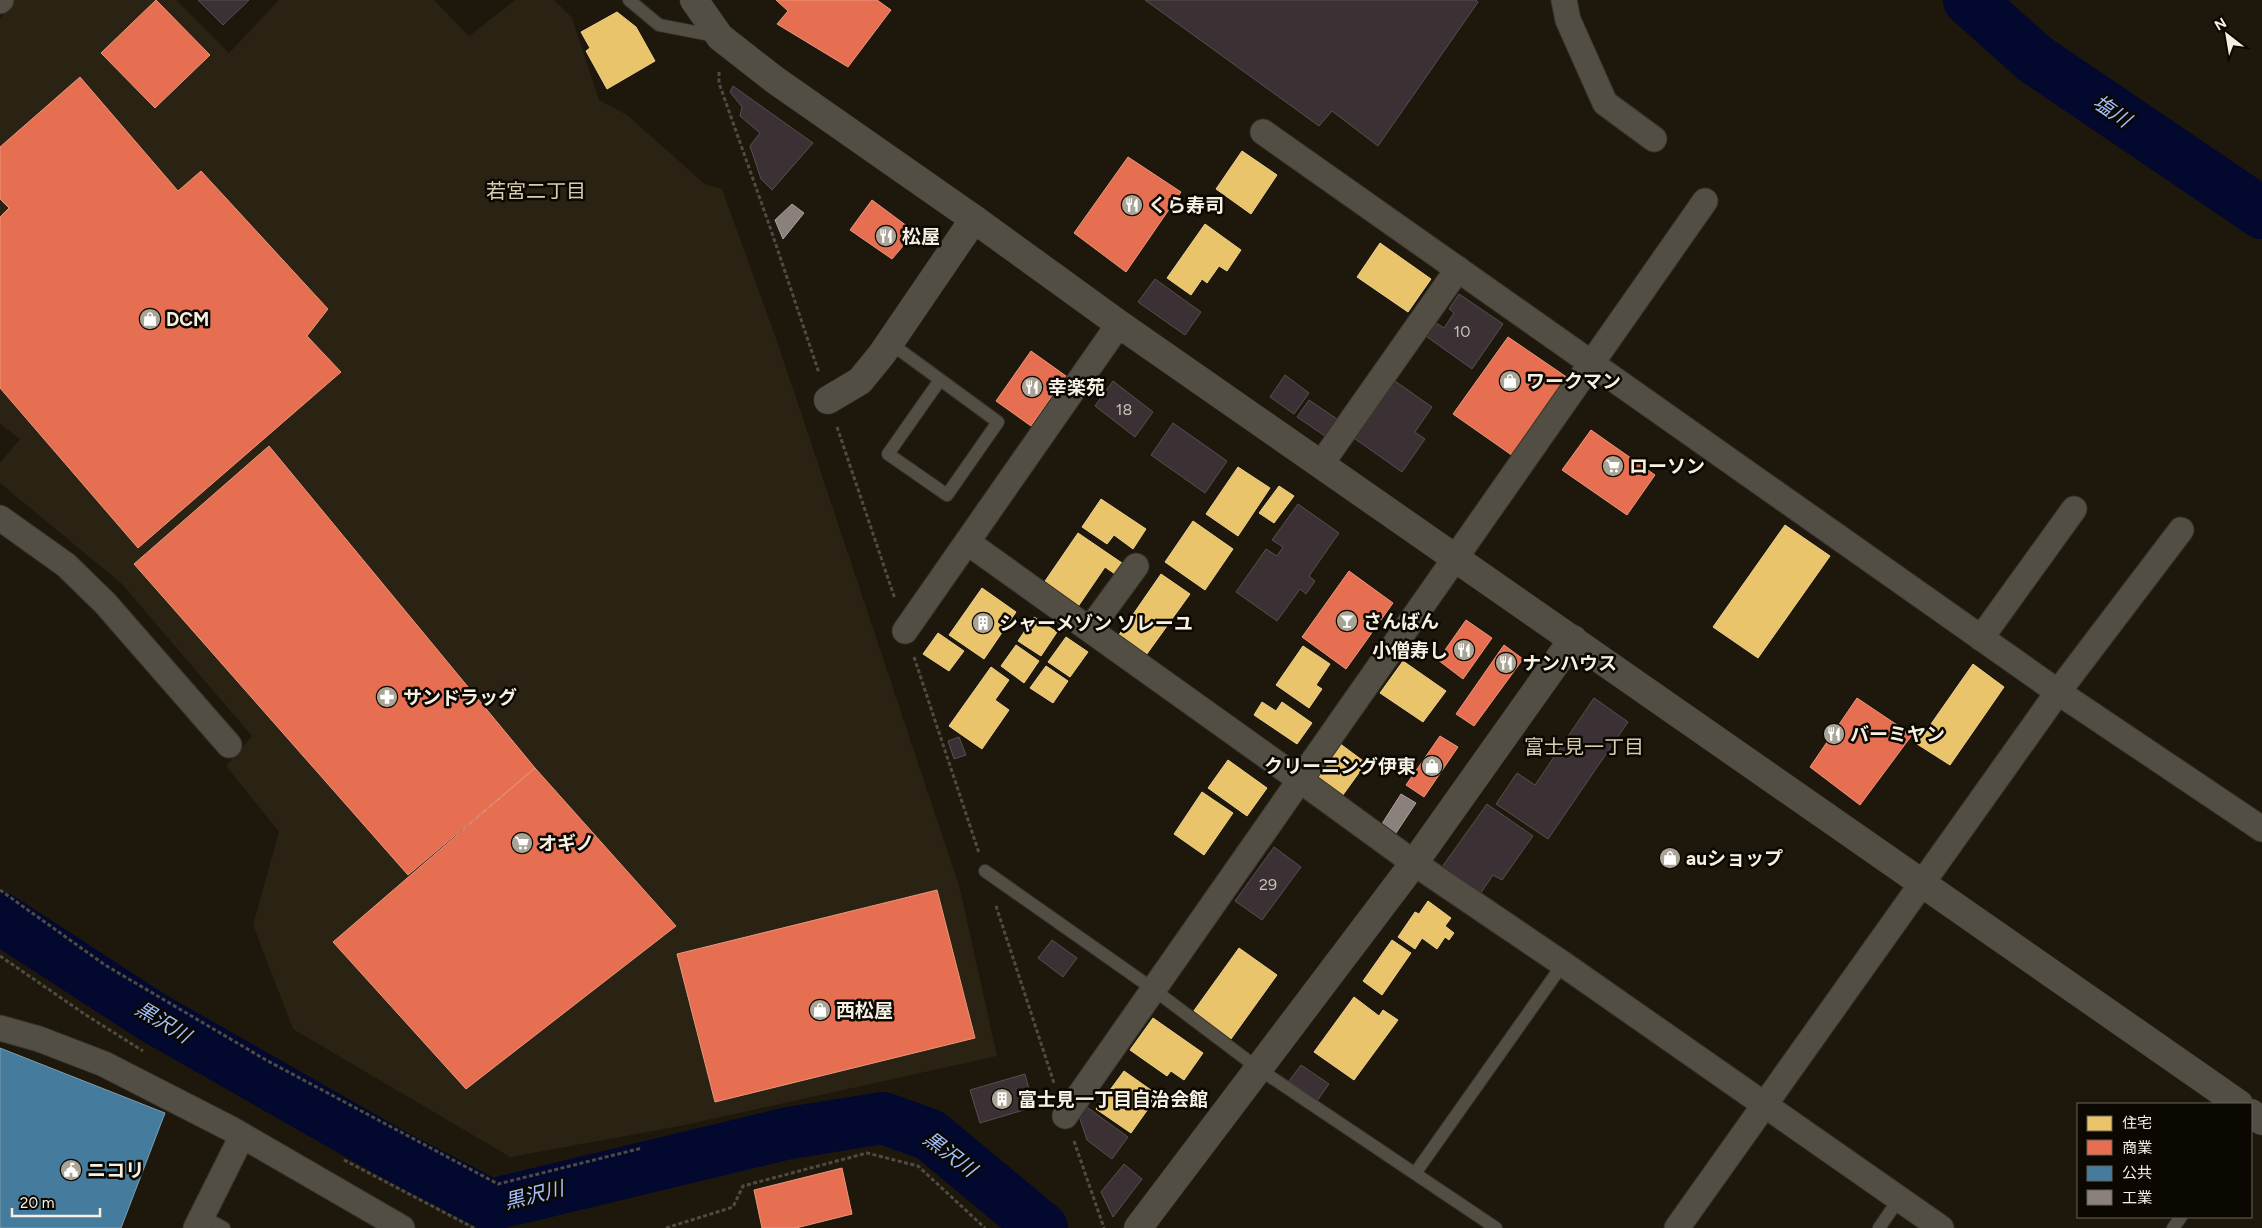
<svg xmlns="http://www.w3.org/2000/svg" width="2262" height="1228" font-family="Figtree,'Noto Sans JP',sans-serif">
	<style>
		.commercial { fill: #2a2212 }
		.homes { fill: #e9c46a; stroke: #edd18e }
		.shops { fill: #e76f51; stroke: #ec967c }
		.public { fill: #457b9d; stroke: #7a9eb2 }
		.industry { fill: #8a817c; stroke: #aaa29b }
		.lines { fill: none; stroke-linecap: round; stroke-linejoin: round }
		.river { stroke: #03082e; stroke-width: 52 }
		.building { fill: #3b3135; stroke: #554f4f }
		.service-casing { stroke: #36332b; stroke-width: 14 }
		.minor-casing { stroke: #36332b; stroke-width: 27 }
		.tertiary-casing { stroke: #36332b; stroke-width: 29 }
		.path { stroke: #4f4b42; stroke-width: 3; stroke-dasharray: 4 2.5; stroke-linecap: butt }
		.service { stroke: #534e44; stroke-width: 12 }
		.minor { stroke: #534e44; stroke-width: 25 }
		.tertiary { stroke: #534e44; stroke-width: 28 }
		.labels { text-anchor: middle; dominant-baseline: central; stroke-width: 5; stroke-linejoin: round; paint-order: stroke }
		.number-label { font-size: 16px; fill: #c7c0b7 }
		.poi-label { font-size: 19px; font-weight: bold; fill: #f6f0e2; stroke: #0b0701; text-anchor: start }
		.water-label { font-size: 20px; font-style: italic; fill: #a0c0fd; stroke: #0b0701 }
		.neighbourhood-label { font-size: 20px; fill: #d9ccb1; stroke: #0b0701 }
	</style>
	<rect width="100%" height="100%" fill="#1e180c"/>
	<polygon class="commercial" points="14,0 176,0 229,53 279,0 434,0 469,36 515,0 554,0 572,18 599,100 627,115 705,184 722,189 779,347 960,889 997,1056 680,1126 510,1157 293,1029 253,925 279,832 226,766 252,736 122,584 0,483 0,463 20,439 0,424 0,19"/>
	<g class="homes">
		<polygon points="617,12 636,27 655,61 607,89 586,51 590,48 581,32"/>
		<polygon points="1242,151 1277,175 1251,214 1216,189"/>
		<polygon points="1205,224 1241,250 1227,271 1219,266 1207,283 1202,279 1191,295 1167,278"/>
		<polygon points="1380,243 1431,279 1408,312 1357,277"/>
		<polygon points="1238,467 1270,488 1238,536 1206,514"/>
		<polygon points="1279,486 1294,496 1274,523 1259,513"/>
		<polygon points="1101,499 1146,529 1133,549 1114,535 1107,544 1082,527"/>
		<polygon points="1193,521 1233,549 1205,590 1165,562"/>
		<polygon points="1785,525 1830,556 1758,658 1713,627"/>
		<polygon points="1078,533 1122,563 1115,574 1105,567 1075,611 1041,587"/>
		<polygon points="1161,574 1190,594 1144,658 1116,639"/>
		<polygon points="982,588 1016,612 984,659 949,635"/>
		<polygon points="1034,617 1057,632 1041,656 1018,641"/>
		<polygon points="938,633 964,651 949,671 923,654"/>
		<polygon points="1066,637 1088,652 1070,677 1048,662"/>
		<polygon points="1016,645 1039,661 1024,683 1001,666"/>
		<polygon points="1303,646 1330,664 1316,685 1322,689 1309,708 1276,685"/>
		<polygon points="1403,661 1446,691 1423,722 1380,693"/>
		<polygon points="1973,664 2004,687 1950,765 1917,744"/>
		<polygon points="1046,666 1068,681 1053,703 1030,688"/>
		<polygon points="991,667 1009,680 995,700 1009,710 982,749 949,726"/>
		<polygon points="1262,702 1276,711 1282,702 1312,723 1297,744 1254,715"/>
		<polygon points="1339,743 1366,763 1340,799 1313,780"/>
		<polygon points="1228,760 1267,788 1247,816 1208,788"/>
		<polygon points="1202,792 1233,813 1204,855 1174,834"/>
		<polygon points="1428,901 1451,918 1445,926 1454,933 1449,940 1445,937 1437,949 1422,938 1415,949 1398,937 1415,912 1419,914"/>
		<polygon points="1392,940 1411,953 1382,995 1363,981"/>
		<polygon points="1239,948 1277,975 1231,1039 1193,1012"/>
		<polygon points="1354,997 1379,1016 1383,1010 1398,1020 1354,1080 1314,1052"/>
		<polygon points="1153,1018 1203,1053 1184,1080 1171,1071 1167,1076 1130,1050"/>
		<polygon points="1124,1071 1158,1095 1131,1133 1096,1109"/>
	</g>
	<g class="shops">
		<polygon points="156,0 210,55 155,108 101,53"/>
		<polygon points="776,0 877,0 891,10 848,67 777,24 788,11"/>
		<polygon points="80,77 178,191 201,171 328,309 307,336 341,372 138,548 0,388 0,217 9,208 0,199 0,147"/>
		<polygon points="1128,157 1181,192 1126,272 1074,233"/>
		<polygon points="872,200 915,232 892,259 850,230"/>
		<polygon points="1508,337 1568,378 1513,456 1453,414"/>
		<polygon points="1031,351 1066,376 1031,426 996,401"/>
		<polygon points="1591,430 1655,475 1627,515 1562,470"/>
		<polygon points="269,446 535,768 408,875 134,564"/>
		<polygon points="1349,571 1393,603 1346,669 1302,637"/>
		<polygon points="1466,620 1492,638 1463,679 1438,660"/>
		<polygon points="1504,645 1523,659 1474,726 1456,714"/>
		<polygon points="1857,698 1912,735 1860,805 1810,767"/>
		<polygon points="1440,736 1458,747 1424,797 1406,785"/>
		<polygon points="535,768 676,926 466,1089 333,942"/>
		<polygon points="937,890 975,1038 715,1102 677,954"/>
		<polygon points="842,1168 852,1214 796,1228 762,1228 754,1190"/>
	</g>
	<polygon class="public" points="0,1048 165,1113 121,1228 0,1228"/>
	<g class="industry">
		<polygon points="792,204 804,213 783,239 775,220"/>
		<polygon points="1401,794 1416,803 1392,839 1378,830"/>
	</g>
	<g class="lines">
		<g class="river">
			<polyline points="1969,0 2035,59 2262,213"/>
			<polyline points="0,918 154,1018 396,1156 490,1205 789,1133 883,1118 930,1135 1042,1228"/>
		</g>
	</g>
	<g class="building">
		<polygon points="198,0 249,0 223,25"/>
		<polygon points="1145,0 1476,0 1478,2 1378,146 1332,111 1319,126"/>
		<polygon points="733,86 813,143 772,190 761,179 750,146 760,133 740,116 742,107 730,92"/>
		<polygon points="1155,279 1201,312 1185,335 1138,302"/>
		<polygon points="1459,294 1503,324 1472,369 1423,334 1433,321 1444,328 1454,313 1449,309"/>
		<polygon points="1285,375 1309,393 1294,414 1270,397"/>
		<polygon points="1392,379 1432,407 1415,432 1425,439 1402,472 1351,436"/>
		<polygon points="1113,381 1153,412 1135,437 1095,406"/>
		<polygon points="1309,400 1337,419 1325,436 1297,417"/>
		<polygon points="1173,423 1227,461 1205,493 1151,455"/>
		<polygon points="1298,504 1339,533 1309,576 1315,581 1306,594 1300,589 1277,621 1236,592 1266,549 1277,556 1283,547 1272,540"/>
		<polygon points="1594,698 1628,722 1548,839 1496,804 1517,773 1535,785"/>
		<polygon points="959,737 966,755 954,759 948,741"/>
		<polygon points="1487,804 1533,836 1502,880 1493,875 1480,894 1442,867"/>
		<polygon points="1274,847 1301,867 1262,920 1235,901"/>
		<polygon points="1052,940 1077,958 1063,977 1038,958"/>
		<polygon points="1301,1065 1329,1084 1317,1101 1289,1081"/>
		<polygon points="1025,1074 1034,1107 980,1123 970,1090"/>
		<polygon points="1084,1105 1128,1137 1112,1159 1087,1140 1078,1113"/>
		<polygon points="1124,1164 1142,1179 1113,1217 1101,1192"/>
	</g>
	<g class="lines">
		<g class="service-casing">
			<g id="service">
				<polyline points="629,0 659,25 716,36"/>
				<polyline points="890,343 998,422 947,495 888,454 940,380"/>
				<polyline points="985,871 1153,989 1259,1069 1496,1228"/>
				<polyline points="1416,1172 1563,964"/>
				<polyline points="202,1216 224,1228"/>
				<polyline points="1879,1228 1899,1199"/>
				<polyline points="2173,1228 2181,1217"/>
			</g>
		</g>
		<g class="minor-casing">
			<g id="minor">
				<polyline points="1564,0 1568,20 1605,103 1654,139"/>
				<polyline points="0,1 1,0"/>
				<polyline points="1263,132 2058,692 2262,829"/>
				<polyline points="1321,464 1458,269"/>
				<polyline points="0,518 66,565 105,603 229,745"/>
				<polyline points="967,542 1300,780 1414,863 1563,964 1941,1228"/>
				<polyline points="1090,629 1136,566"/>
				<polyline points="905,631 1119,324"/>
				<polyline points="1981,638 2074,509"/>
				<polyline points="0,1028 39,1039 104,1064 231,1129 402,1228"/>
				<polyline points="1065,1116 1705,201"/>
				<polyline points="196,1228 242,1136"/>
				<polyline points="1677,1228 2058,692 2181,530"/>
			</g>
		</g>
		<g class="tertiary-casing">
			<g id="tertiary">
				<polyline points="694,0 720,37 775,80 974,219 1119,324 2239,1104"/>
				<polyline points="828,400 860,381 882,354 974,219"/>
				<polyline points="2251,1113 2262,1121"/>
				<polyline points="1138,1228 1414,863 1573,639"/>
			</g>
		</g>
		<g class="path">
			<polyline points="719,72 719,83 771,230 819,373"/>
			<polyline points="837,427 895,599"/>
			<polyline points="914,657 979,853"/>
			<polyline points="0,890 105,965 266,1060 498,1184 642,1148"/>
			<polyline points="996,906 1054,1083"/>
			<polyline points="0,956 86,1015 143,1051"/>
			<polyline points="1074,1141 1104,1228"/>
			<polyline points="344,1160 474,1228"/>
			<polyline points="666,1228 733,1207 743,1186 867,1153 918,1166 985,1228"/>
		</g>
		<use href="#service" class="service"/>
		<use href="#minor" class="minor"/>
		<use href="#tertiary" class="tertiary"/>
	</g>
	<defs>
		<g id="restaurant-disc" transform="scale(1.125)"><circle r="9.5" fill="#aaa497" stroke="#0b0701"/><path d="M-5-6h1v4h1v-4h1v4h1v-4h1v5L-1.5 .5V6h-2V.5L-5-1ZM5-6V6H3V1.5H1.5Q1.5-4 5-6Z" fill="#fff"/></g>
		<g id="shop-disc" transform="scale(1.125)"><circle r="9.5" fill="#aaa497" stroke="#0b0701"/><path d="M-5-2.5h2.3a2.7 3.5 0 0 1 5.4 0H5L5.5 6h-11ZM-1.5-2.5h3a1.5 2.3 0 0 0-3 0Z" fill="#fff"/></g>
		<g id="supermarket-disc" transform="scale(1.125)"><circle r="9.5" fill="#aaa497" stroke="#0b0701"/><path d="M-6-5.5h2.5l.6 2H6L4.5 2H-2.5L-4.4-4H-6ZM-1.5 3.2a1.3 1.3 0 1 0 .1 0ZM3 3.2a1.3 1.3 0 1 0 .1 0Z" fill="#fff"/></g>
		<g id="bar-disc" transform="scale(1.125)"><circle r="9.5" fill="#aaa497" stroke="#0b0701"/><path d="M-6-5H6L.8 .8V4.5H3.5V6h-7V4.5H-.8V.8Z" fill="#fff"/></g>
		<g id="building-disc" transform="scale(1.125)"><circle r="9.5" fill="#aaa497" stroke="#0b0701"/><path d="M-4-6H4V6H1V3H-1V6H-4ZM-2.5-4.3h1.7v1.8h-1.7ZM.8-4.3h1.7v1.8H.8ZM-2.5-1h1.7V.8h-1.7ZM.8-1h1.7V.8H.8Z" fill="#fff"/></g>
		<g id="pharmacy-disc" transform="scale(1.125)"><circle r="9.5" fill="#aaa497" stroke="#0b0701"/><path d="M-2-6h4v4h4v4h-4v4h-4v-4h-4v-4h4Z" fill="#fff"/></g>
		<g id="civic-disc" transform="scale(1.125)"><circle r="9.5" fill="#aaa497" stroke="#0b0701"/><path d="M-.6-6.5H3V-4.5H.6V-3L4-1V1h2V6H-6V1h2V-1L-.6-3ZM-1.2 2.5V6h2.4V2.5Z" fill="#fff"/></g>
	</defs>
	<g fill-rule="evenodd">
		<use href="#restaurant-disc" x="1132" y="205"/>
		<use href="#restaurant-disc" x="886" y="236"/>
		<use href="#shop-disc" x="150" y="319"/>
		<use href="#shop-disc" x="1510" y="381"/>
		<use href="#restaurant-disc" x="1032" y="387"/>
		<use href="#supermarket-disc" x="1613" y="466"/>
		<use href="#bar-disc" x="1347" y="621"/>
		<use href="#building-disc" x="983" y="623"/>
		<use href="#restaurant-disc" x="1464" y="650"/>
		<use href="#restaurant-disc" x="1506" y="663"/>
		<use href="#pharmacy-disc" x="387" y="697"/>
		<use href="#restaurant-disc" x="1834" y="734"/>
		<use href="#shop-disc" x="1432" y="766"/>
		<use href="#supermarket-disc" x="522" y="843"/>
		<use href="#shop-disc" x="1670" y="858"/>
		<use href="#shop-disc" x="820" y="1010"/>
		<use href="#building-disc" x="1002" y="1099"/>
		<use href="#civic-disc" x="71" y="1170"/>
	</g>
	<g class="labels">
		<g class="number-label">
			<text x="1462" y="331">10</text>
			<text x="1124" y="409">18</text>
			<text x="1268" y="884">29</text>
		</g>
		<g class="poi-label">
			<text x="1148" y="205">くら寿司</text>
			<text x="902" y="236">松屋</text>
			<text x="166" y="319">DCM</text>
			<text x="1526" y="381">ワークマン</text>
			<text x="1048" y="387">幸楽苑</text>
			<text x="1629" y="466">ローソン</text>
			<text x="1363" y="621">さんばん</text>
			<text x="999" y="623">シャーメゾン ソレーユ</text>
			<text x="1448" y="650" text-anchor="end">小僧寿し</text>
			<text x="1522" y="663">ナンハウス</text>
			<text x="403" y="697">サンドラッグ</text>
			<text x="1850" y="734">バーミヤン</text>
			<text x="1416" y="766" text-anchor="end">クリーニング伊東</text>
			<text x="538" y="843">オギノ</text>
			<text x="1686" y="858">auショップ</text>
			<text x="836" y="1010">西松屋</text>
			<text x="1018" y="1099">富士見一丁目自治会館</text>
			<text x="87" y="1170">ニコリ</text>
		</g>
		<g class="water-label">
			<text transform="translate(2112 111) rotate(34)">塩川</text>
			<text transform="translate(163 1022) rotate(31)">黒沢川</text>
			<text transform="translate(950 1154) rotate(37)">黒沢川</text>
			<text transform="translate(534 1195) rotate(-14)">黒沢川</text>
		</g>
		<g class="neighbourhood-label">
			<text x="536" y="191">若宮二丁目</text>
			<text x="1584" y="747">富士見一丁目</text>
		</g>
	</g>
	<rect x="2077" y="1103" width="175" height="115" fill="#0b0701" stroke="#69645b"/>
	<rect x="2087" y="1116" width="25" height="15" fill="#e9c46a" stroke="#69645b"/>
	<text x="2122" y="1128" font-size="15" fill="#f6f0e2">住宅</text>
	<rect x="2087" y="1140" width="25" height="15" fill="#e76f51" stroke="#69645b"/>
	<text x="2122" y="1153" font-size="15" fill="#f6f0e2">商業</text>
	<rect x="2087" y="1166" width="25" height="15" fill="#457b9d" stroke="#69645b"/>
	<text x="2122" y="1178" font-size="15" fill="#f6f0e2">公共</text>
	<rect x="2087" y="1190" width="25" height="15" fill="#8a817c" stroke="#69645b"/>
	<text x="2122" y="1203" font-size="15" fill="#f6f0e2">工業</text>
	<g transform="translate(2227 35) rotate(329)" stroke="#0b0701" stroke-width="4" paint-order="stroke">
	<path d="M0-4L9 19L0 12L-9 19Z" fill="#f6f0e2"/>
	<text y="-8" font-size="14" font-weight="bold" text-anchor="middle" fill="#f6f0e2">N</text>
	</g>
	<path d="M12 1208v8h88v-8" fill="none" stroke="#f6f0e2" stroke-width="2.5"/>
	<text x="20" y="1208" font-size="15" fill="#f6f0e2" stroke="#0b0701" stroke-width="4" paint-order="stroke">20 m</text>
</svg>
